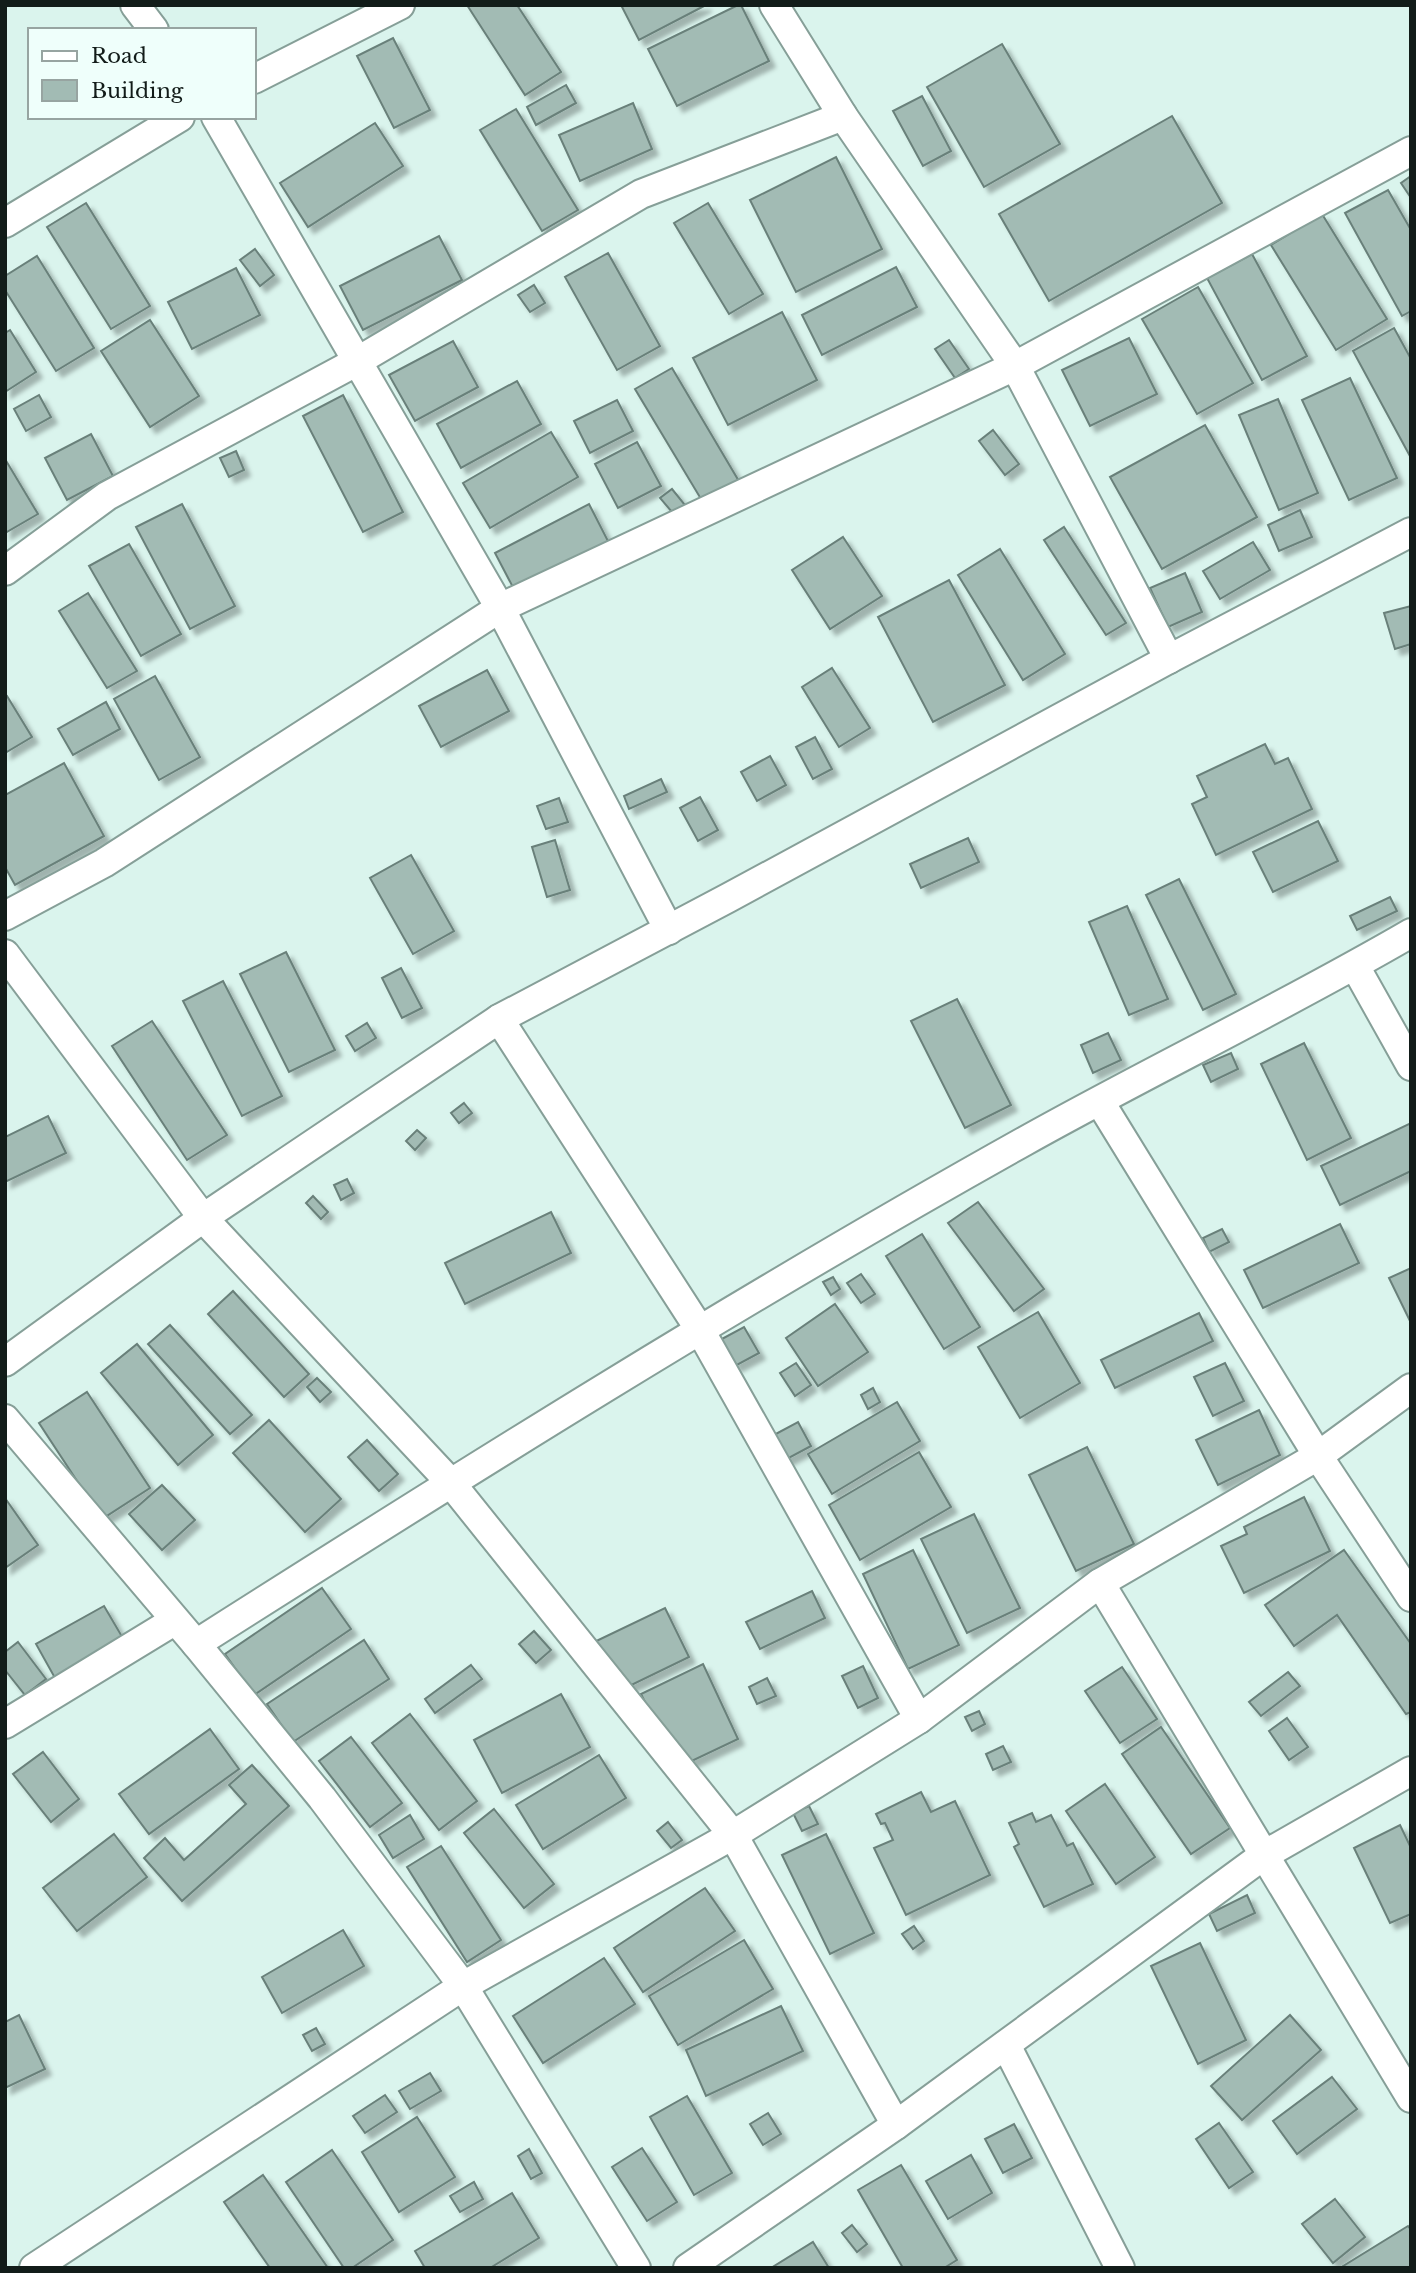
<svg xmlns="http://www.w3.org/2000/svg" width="1416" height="2273" font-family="'Libre Baskerville',serif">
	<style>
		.building { fill: #a2bbb4; stroke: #69807a; stroke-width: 2; filter: url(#shadow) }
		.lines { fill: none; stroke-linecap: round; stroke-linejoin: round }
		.street-casing { stroke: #869f98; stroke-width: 32 }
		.street { stroke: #fff; stroke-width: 28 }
	</style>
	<defs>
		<filter id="shadow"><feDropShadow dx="6" dy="6" stdDeviation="2" flood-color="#0004"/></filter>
	</defs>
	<rect width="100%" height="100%" fill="#daf4ed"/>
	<g class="building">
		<polygon points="467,5 517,5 561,72 525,95"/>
		<polygon points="621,5 706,5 639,40"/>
		<polygon points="738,5 741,5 769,61 677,106 648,49"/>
		<polygon points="393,38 430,110 394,128 357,56"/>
		<polygon points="1002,44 1060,144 984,187 927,87"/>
		<polygon points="566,85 576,103 536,125 527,107"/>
		<polygon points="922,96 951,151 923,166 893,111"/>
		<polygon points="633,103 652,149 580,181 559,135"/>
		<polygon points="516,109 578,210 542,231 480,130"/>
		<polygon points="1172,116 1222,203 1049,301 999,214"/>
		<polygon points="375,123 403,166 308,227 280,183"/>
		<polygon points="836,157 882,249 796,292 750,200"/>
		<polygon points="1411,176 1411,198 1401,183"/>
		<polygon points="1388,190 1411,230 1411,311 1402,316 1345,213"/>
		<polygon points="86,203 150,306 111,329 47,227"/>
		<polygon points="708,203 763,294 729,314 674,223"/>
		<polygon points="1322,214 1387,319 1336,350 1271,245"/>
		<polygon points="439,236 462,280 363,330 340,286"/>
		<polygon points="255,249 274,275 260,286 240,260"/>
		<polygon points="608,253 660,346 617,370 565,277"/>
		<polygon points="1252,254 1307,356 1262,380 1207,278"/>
		<polygon points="37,256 94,348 56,371 5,290 5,276"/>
		<polygon points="896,267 917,307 822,355 802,315"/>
		<polygon points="236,268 260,315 192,349 168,302"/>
		<polygon points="534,285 545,303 530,312 518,295"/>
		<polygon points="1198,287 1253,383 1197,414 1142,319"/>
		<polygon points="782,312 817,380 728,425 693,358"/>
		<polygon points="150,320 199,396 150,427 101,351"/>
		<polygon points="1394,328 1411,359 1411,458 1353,351"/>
		<polygon points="10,330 36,372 5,392 5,333"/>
		<polygon points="1129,338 1157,394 1090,426 1062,370"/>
		<polygon points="949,340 969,369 955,378 935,349"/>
		<polygon points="453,341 478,387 415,421 389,375"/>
		<polygon points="672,368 740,483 704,504 635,389"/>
		<polygon points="1350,378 1397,478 1349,500 1302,400"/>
		<polygon points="517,381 541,424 461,468 437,424"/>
		<polygon points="39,395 51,417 26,431 14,409"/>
		<polygon points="343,395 403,512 363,532 303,416"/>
		<polygon points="1278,399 1318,493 1279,510 1239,415"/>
		<polygon points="617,400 633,431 590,453 574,421"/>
		<polygon points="1205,425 1257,517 1162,569 1110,477"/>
		<polygon points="993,430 1019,464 1005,475 979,441"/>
		<polygon points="551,432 578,477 490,528 463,483"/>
		<polygon points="91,434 113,476 67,500 45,458"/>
		<polygon points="637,442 661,486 618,508 595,464"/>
		<polygon points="236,451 244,470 229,477 220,458"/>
		<polygon points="5,459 38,514 5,533"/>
		<polygon points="672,489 689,510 678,519 660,498"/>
		<polygon points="182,504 235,606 190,629 136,527"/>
		<polygon points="589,504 610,545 516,593 495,553"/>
		<polygon points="1300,510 1312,537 1279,551 1268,525"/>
		<polygon points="1064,527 1126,623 1106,635 1044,540"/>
		<polygon points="843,537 882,596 830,629 792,570"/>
		<polygon points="1253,542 1270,570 1220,599 1203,571"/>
		<polygon points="129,544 181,634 141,656 89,566"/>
		<polygon points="1000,549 1065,654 1023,680 958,575"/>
		<polygon points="1185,573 1202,612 1168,627 1150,588"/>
		<polygon points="949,580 1005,685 933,722 878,617"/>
		<polygon points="88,593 137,671 107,688 59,611"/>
		<polygon points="1411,606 1411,644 1395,649 1384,613"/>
		<polygon points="832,668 870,728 839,747 802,687"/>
		<polygon points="487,670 509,711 441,747 419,706"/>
		<polygon points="155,676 200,757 159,780 114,699"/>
		<polygon points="7,696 32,737 5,753 5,697"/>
		<polygon points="106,702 120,729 73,755 58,729"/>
		<polygon points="815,737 832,769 813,779 796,747"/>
		<polygon points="1265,744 1275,764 1288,758 1312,809 1216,855 1192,804 1207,797 1197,776"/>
		<polygon points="770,756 786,785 757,801 741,772"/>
		<polygon points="64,763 104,836 15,885 5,867 5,795"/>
		<polygon points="661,779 667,792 629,809 624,796"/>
		<polygon points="700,797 718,830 698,841 680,808"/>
		<polygon points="559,798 568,822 546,829 537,806"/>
		<polygon points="1318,821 1338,861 1273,892 1253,852"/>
		<polygon points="968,838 979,862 921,888 910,864"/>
		<polygon points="555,840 570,890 547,897 532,847"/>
		<polygon points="411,855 454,931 413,954 370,878"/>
		<polygon points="1179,879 1236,994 1203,1010 1146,895"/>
		<polygon points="1390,897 1397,911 1357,930 1350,916"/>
		<polygon points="1127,906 1168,999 1129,1015 1089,922"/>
		<polygon points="286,952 335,1050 289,1072 240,974"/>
		<polygon points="401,968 422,1008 402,1018 382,978"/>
		<polygon points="223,981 282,1096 242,1116 183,1001"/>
		<polygon points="957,999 1011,1105 965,1128 911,1021"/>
		<polygon points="152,1021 227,1135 187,1160 112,1046"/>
		<polygon points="367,1023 376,1038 355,1051 346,1036"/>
		<polygon points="1108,1033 1121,1060 1093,1073 1081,1045"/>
		<polygon points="1304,1043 1351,1138 1307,1160 1261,1064"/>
		<polygon points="1231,1053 1238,1069 1211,1082 1203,1065"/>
		<polygon points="464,1103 472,1113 459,1123 451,1113"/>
		<polygon points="48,1116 66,1153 5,1182 5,1137"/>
		<polygon points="1411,1123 1411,1171 1340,1205 1321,1166"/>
		<polygon points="417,1130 426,1138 415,1150 406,1141"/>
		<polygon points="347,1179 354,1193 341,1200 334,1185"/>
		<polygon points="313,1196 328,1212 321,1219 306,1203"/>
		<polygon points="978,1202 1044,1289 1014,1311 948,1223"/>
		<polygon points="551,1212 571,1253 465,1304 445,1263"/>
		<polygon points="1340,1224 1359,1263 1263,1308 1244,1270"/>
		<polygon points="1222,1229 1229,1242 1209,1252 1203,1238"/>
		<polygon points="922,1234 980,1327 944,1349 886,1256"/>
		<polygon points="1411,1268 1411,1323 1389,1278"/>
		<polygon points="861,1274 875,1294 861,1303 847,1283"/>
		<polygon points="833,1277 840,1289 831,1295 823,1282"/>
		<polygon points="233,1291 309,1374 284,1397 208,1314"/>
		<polygon points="835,1304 868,1352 818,1386 786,1338"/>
		<polygon points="1038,1312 1080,1383 1020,1418 978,1347"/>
		<polygon points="1199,1313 1213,1341 1115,1388 1101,1360"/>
		<polygon points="170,1325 252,1415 230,1434 148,1344"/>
		<polygon points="744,1327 759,1353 735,1366 720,1340"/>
		<polygon points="137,1344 213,1435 178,1465 101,1373"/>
		<polygon points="796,1363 811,1385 795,1396 780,1373"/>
		<polygon points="1225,1363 1244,1401 1213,1416 1194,1377"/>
		<polygon points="317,1378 331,1392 320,1402 307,1387"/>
		<polygon points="873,1388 880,1402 868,1409 861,1395"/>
		<polygon points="87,1392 150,1488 102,1519 39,1423"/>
		<polygon points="897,1402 920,1441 832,1494 808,1454"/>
		<polygon points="1259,1410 1280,1455 1218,1485 1196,1440"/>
		<polygon points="269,1420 341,1499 305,1532 233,1453"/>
		<polygon points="798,1422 811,1446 785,1460 772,1436"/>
		<polygon points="367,1440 398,1474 379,1491 348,1457"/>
		<polygon points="1087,1447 1134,1544 1076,1571 1029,1475"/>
		<polygon points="919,1452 951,1507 860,1560 829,1505"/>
		<polygon points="162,1485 195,1520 162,1550 129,1514"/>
		<polygon points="1304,1497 1330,1551 1244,1593 1221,1546 1247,1534 1244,1527"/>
		<polygon points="5,1498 38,1545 5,1568"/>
		<polygon points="974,1514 1020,1608 967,1633 921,1539"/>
		<polygon points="913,1550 959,1645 908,1669 863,1574"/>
		<polygon points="1344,1550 1411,1644 1411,1712 1406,1714 1337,1615 1294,1646 1265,1605"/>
		<polygon points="322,1588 351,1629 254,1695 225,1654"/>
		<polygon points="812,1591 825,1618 760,1649 746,1622"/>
		<polygon points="104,1606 124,1640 55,1678 36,1644"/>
		<polygon points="665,1608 689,1657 617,1692 588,1645"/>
		<polygon points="534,1631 551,1650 536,1663 519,1644"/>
		<polygon points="364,1640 389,1679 293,1742 267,1704"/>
		<polygon points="18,1642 46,1679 25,1695 5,1670 5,1652"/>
		<polygon points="703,1664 738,1739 677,1768 641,1694"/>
		<polygon points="471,1665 482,1679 435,1713 425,1699"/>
		<polygon points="863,1666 878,1698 858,1708 842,1676"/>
		<polygon points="1122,1667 1157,1719 1120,1743 1085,1691"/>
		<polygon points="1288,1672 1300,1686 1261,1716 1249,1702"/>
		<polygon points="767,1678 776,1696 757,1704 749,1687"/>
		<polygon points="561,1694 590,1747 502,1793 474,1740"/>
		<polygon points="979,1711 985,1724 972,1731 965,1717"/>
		<polygon points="410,1714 477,1801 439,1830 372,1743"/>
		<polygon points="1287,1718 1308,1747 1289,1760 1269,1731"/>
		<polygon points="1161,1727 1230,1828 1191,1854 1122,1754"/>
		<polygon points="210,1729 239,1769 149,1834 119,1794"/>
		<polygon points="351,1737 402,1803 370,1827 319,1761"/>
		<polygon points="1003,1746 1011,1762 993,1770 986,1754"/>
		<polygon points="43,1752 79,1799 51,1822 13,1774"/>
		<polygon points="599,1755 626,1798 543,1849 516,1805"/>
		<polygon points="252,1765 289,1806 182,1901 144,1858 165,1838 184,1860 246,1804 229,1785"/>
		<polygon points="1105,1784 1155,1857 1116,1884 1066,1811"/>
		<polygon points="921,1792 931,1812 955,1801 990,1875 906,1915 874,1848 893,1840 885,1823 881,1824 876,1814"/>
		<polygon points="809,1806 818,1824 802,1831 793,1813"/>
		<polygon points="494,1809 554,1884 524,1908 464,1833"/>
		<polygon points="1032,1813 1036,1822 1051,1815 1067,1846 1073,1843 1093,1884 1044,1907 1014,1847 1019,1844 1009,1823"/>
		<polygon points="410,1815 424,1839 393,1858 379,1835"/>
		<polygon points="668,1822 682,1840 671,1848 657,1831"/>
		<polygon points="1400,1825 1411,1848 1411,1914 1390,1923 1354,1848"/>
		<polygon points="114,1834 147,1877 77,1931 43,1888"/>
		<polygon points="826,1834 874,1933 830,1954 782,1855"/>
		<polygon points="441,1846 501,1940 467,1962 407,1867"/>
		<polygon points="705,1888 735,1931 643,1992 614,1948"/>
		<polygon points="1247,1895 1255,1913 1217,1931 1209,1914"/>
		<polygon points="914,1926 924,1941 913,1949 902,1934"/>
		<polygon points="343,1930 364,1966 282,2013 262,1977"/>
		<polygon points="744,1940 773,1989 678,2045 649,1996"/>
		<polygon points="1200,1943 1246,2040 1198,2064 1151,1966"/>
		<polygon points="604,1958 635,2004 543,2063 513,2016"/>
		<polygon points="781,2006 803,2051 706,2096 686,2050"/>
		<polygon points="19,2015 45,2069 5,2088 5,2022"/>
		<polygon points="1290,2015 1321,2050 1242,2120 1211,2086"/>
		<polygon points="316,2028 325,2044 312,2051 303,2035"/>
		<polygon points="430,2073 441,2091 410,2109 399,2091"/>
		<polygon points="1332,2077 1357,2109 1297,2154 1273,2121"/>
		<polygon points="385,2095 397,2112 365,2133 353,2116"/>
		<polygon points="687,2096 732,2173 694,2195 650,2117"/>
		<polygon points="768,2113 781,2134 763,2145 750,2124"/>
		<polygon points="417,2117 455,2177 399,2212 362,2152"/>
		<polygon points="1219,2123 1253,2172 1229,2188 1196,2139"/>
		<polygon points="1014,2124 1032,2158 1003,2173 985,2139"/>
		<polygon points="642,2148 677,2202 647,2221 612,2167"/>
		<polygon points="529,2149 542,2173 531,2179 518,2156"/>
		<polygon points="332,2150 393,2240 352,2268 344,2268 286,2182"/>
		<polygon points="971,2155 992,2193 948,2219 926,2181"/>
		<polygon points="901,2165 957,2260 944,2268 903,2268 858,2190"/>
		<polygon points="263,2175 328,2268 270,2268 224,2202"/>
		<polygon points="474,2182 483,2199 460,2212 450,2196"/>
		<polygon points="512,2193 539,2238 490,2268 425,2268 415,2251"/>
		<polygon points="1335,2199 1365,2237 1333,2263 1302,2224"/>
		<polygon points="852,2225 867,2244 857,2252 842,2233"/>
		<polygon points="1408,2226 1411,2230 1411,2268 1340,2268"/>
		<polygon points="813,2242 829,2268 771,2268"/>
	</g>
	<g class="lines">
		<g class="street-casing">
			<g id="street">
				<polyline points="135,5 154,30"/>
				<polyline points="774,5 843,116 1015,366 1169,659"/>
				<polyline points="254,79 400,5"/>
				<polyline points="5,223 180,117"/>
				<polyline points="5,571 107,496 356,362 641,194 843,116"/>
				<polyline points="5,916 104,863 500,608 216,117"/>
				<polyline points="669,930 500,608 1015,366 1411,151"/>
				<polyline points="5,954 203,1218 450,1482 733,1835 896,2125"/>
				<polyline points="1355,966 1411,1066"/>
				<polyline points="499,1019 700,1330 919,1719"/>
				<polyline points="1100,1102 1318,1456 1411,1597"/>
				<polyline points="5,1362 203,1218 499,1019 728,898 1169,659 1411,532"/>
				<polyline points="5,1419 196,1644 322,1798 463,1986 636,2268"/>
				<polyline points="1100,1583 1411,2098"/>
				<path d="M 196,1644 C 468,1471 742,1299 1025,1141 C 1152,1070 1284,1007 1411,933"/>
				<polyline points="5,1724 174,1621"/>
				<polyline points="1006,2045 1120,2268"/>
				<polyline points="34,2268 463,1986 733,1835 919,1719 1100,1583 1318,1456 1411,1388"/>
				<polyline points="688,2268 896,2125 1264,1855 1411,1771"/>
			</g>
		</g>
		<use href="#street" class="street"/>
	</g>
	<rect width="1416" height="2273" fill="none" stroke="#121c19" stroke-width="14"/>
	<rect x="28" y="28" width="228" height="91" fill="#effffb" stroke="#97a4a1" stroke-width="2"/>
	<rect x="42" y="51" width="35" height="10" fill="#ffffff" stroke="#97a4a1" stroke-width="2"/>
	<text x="91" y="63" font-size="21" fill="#121c19">Road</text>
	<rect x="42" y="80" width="35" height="21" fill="#a2bbb4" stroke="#97a4a1" stroke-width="2"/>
	<text x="91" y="98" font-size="21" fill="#121c19">Building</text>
</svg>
